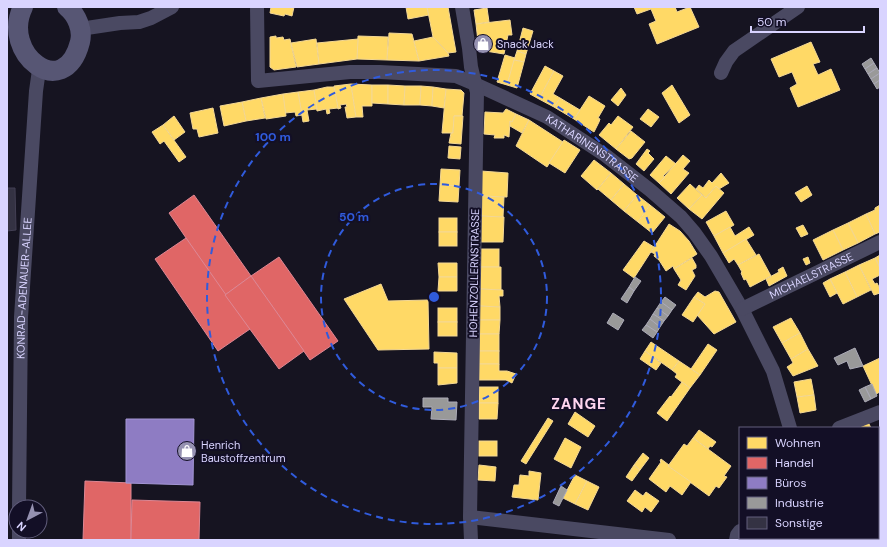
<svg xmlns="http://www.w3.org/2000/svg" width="887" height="547" font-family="'DM Sans',sans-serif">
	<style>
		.homes { fill: #ffd966; stroke: #f4d894 }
		.shops { fill: #e06666; stroke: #de8794 }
		.offices { fill: #8e7cc3; stroke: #a496d5 }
		.industry { fill: #999; stroke: #acabb8 }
		.building { fill: #343243; stroke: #433f54 }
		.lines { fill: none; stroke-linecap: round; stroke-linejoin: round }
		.street { stroke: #4a4962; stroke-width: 14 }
		.secondary { stroke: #575674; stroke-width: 20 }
		.ring { fill: none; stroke: #305bdc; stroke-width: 2; stroke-dasharray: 7 5 }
		.labels { text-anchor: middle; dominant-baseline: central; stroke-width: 4; stroke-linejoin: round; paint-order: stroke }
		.poi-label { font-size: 11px; fill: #d9d4ff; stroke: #130f26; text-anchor: start }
		.street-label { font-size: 11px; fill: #d9d4ff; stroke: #130f26 }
		.district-label { font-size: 15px; font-weight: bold; letter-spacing: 1px; fill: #ffd6f0; stroke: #130f26 }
		.centre { fill: #305bdc; stroke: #130f26; stroke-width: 2 }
		.ring-label { font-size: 12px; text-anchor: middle; font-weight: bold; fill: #305bdc; stroke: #130f26; stroke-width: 4; stroke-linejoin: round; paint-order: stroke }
	</style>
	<rect width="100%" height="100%" fill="#161421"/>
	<g class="homes">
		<polygon points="271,7 294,7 292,16 285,14 284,16 270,13"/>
		<polygon points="406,7 427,7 429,15 408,19"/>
		<polygon points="427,7 448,7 456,52 448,53 433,37"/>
		<polygon points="634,7 675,7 677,12 690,7 699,27 657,44 649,24 656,21 651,9 637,14"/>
		<polygon points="487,8 489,22 476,24 474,10"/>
		<polygon points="510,20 512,35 508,35 504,54 479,50 476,24"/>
		<polygon points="523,28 533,31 526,54 517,51"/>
		<polygon points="389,33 412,34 419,61 387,60"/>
		<polygon points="276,36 276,38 283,37 284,40 290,39 296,67 274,70 270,67 270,37"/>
		<polygon points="358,36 388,37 387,60 357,59"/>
		<polygon points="433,37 448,53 449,56 419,61 414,41"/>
		<polygon points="316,39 319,64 297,67 291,43"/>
		<polygon points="358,39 357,59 319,64 317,43"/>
		<polygon points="811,42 820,62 813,64 818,75 831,69 840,90 798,107 790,88 797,84 792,72 779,77 771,59"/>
		<polygon points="517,51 526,54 524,62 514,60"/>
		<polygon points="505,55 515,58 507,85 497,82"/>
		<polygon points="514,60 524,62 517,88 507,85"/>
		<polygon points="545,66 554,71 539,99 530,94"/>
		<polygon points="554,71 563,76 553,94 560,98 554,107 539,99"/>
		<polygon points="351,84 356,117 347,118 345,107 347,107 346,104 340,105 341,108 338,109 334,86"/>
		<polygon points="351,84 372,85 372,106 362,106 363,117 356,117"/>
		<polygon points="372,85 388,85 388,104 372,103"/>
		<polygon points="388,85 405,86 404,105 388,104"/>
		<polygon points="672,85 690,115 679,123 662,93"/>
		<polygon points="405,86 421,86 420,105 404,105"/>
		<polygon points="421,86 433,87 432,106 420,105"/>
		<polygon points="327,87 334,87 338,108 329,109 330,113 327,114 326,109 317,111 314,90"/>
		<polygon points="433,87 446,89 444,108 432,106"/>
		<polygon points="621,88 626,95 618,106 611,100"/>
		<polygon points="446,89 461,90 464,93 462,116 454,116 453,133 442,133"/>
		<polygon points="314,90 317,109 307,110 309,121 303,122 298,92"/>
		<polygon points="298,92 302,115 296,116 295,112 285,113 283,94"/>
		<polygon points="283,94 286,116 266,119 261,98"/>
		<polygon points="589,96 605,106 598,118 600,119 599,122 594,132 574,119"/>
		<polygon points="261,98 265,118 246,121 242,102"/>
		<polygon points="560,98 580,110 574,119 554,107"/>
		<polygon points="242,102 246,121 224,126 220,106"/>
		<polygon points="213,108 218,133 199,137 197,129 193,129 190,113"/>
		<polygon points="506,109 516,114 512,122 510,121 509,137 504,135 504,138 494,138 495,135 484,134 485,112 503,113"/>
		<polygon points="648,109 659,117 651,127 640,119"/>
		<polygon points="516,114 529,120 522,133 510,126 510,121 512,122"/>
		<polygon points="174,116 185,132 174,140 163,125"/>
		<polygon points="454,116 463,116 461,144 449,143 451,133 453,133"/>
		<polygon points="618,116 633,127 616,149 599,135 609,123 611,125"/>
		<polygon points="529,120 563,142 547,167 516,146"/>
		<polygon points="163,125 186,157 179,162 164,141 160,144 152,132"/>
		<polygon points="631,131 645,142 632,158 629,159 616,149"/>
		<polygon points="564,140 580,150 565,173 549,163"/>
		<polygon points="449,146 461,147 460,159 448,158"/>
		<polygon points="647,149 650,151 648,153 654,159 644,171 636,164"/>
		<polygon points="683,155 690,161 683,169 689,173 671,194 659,183"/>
		<polygon points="666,156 676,164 663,176 665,177 659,183 650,175"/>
		<polygon points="594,160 611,173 597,190 581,176"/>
		<polygon points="441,169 460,170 459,186 440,185"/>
		<polygon points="481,171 508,173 507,197 481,196"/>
		<polygon points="611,173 624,184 611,200 598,189"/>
		<polygon points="721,173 729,183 719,189 716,186 706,198 696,189 699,185 703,188 709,180 712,183"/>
		<polygon points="624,184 637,195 624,211 611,200"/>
		<polygon points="690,184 702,195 689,209 677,198"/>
		<polygon points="440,185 459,186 458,202 439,201"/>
		<polygon points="716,186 724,193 702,219 689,209 702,195 706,198"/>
		<polygon points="807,186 812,195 801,202 795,193"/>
		<polygon points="637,195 650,205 638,222 624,211"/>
		<polygon points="481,196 504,197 503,217 480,216"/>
		<polygon points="650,205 665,217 652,233 638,222"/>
		<polygon points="880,205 880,232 875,234 866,214 875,210 875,208"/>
		<polygon points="726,211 734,225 714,236 706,222"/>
		<polygon points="866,214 875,234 858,243 848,223"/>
		<polygon points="480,216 504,217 503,242 480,242"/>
		<rect x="439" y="218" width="18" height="14"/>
		<polygon points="848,223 858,243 843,250 833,230"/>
		<polygon points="669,224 680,231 689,241 697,254 674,269 673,266 666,271 659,260 654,256 655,254 651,252"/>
		<polygon points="803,225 808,234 801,237 796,228"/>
		<polygon points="730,227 735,236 749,227 754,235 723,253 714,236"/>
		<polygon points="833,230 843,250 823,260 813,240"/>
		<rect x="439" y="232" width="18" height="14"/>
		<polygon points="746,239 756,255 738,265 734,259 729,263 723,253"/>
		<polygon points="644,241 654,247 634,278 623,270"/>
		<rect x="480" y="249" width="19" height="18"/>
		<polygon points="759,254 771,276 750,287 746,279 744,280 741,273 742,272 738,265"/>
		<polygon points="880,255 880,268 875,258"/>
		<polygon points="808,257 810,263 806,265 803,259"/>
		<polygon points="692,258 696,265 696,268 692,270 695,276 686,290 678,285 681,280 674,269"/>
		<polygon points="875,258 880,268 880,275 872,279 875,284 877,283 880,289 880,293 874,295 859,265"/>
		<polygon points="438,263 457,263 457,277 439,277"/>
		<polygon points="859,265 871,290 857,297 845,272"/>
		<polygon points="480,267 501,267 501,290 480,289"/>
		<polygon points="783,267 787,276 769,286 766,279 779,272 778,270"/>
		<polygon points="845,272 857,297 843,304 830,279"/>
		<polygon points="439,277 457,277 457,291 438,291"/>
		<polygon points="830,279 837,293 830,297 823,283"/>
		<polygon points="381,284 388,301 428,300 429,349 378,350 344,299"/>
		<polygon points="480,289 503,290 503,296 499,296 500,307 479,306"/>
		<polygon points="715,291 719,292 736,322 714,334 697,315 705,304 694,297 698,292 705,297"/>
		<polygon points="694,297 705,304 693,322 682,315"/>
		<polygon points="479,306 500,307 500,320 479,320"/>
		<rect x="438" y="308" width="19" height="14"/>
		<polygon points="791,318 800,333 782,343 773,327"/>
		<polygon points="479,320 500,320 499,334 479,334"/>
		<rect x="438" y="322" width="19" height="14"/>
		<polygon points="800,333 808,349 791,359 782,343"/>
		<rect x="479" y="334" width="20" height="17"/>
		<polygon points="651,342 679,361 672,370 645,351"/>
		<polygon points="708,344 717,350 700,375 691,369"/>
		<polygon points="808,349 818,366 793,376 787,367 793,363 791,359"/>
		<rect x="479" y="351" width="20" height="13"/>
		<polygon points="645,351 661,363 656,370 640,359"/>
		<polygon points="434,352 457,353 457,368 438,368 438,363 434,363"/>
		<polygon points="880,358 880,392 876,394 863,366"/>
		<polygon points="679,361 700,375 690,388 675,377 677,374 672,370"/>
		<polygon points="479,364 499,364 499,371 507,371 516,374 512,383 506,380 479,380"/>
		<polygon points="438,368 457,368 457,383 438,385"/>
		<polygon points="811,379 814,395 797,397 794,382"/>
		<polygon points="682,382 690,388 667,421 657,413 670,396 671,397"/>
		<rect x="479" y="387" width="19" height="16"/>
		<polygon points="814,395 816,410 800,413 797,397"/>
		<polygon points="479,403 498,403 497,419 479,419"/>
		<polygon points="575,412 595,426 588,437 568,424"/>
		<polygon points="548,418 553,421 526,464 521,461"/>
		<polygon points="868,422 871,428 854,428"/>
		<polygon points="699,430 716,442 712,447 710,446 708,449 693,438"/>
		<polygon points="565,438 581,447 571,468 554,459"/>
		<polygon points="693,438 731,466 724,476 727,477 719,488 716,486 709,496 668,466 684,444 687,446"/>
		<rect x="479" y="441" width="18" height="15"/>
		<polygon points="643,453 649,458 640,470 634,465"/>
		<polygon points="661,459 669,465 668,466 691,482 682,495 670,486 666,492 649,479 661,462 660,461"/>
		<polygon points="479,465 496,467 495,481 478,480"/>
		<polygon points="634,465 640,470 632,481 626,477"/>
		<polygon points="529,471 541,473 538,500 512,497 514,485 519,485 520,475 529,476"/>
		<polygon points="575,475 587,481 575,504 563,498"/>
		<polygon points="587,481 599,487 588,510 575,504"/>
		<polygon points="635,490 643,496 646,492 659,501 651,512 645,507 642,512 627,501"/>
	</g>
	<g class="shops">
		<polygon points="194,195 251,276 225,295 169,213"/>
		<polygon points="186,238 250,329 218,351 155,259"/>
		<polygon points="279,257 338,341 310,360 251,276"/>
		<polygon points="251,276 304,351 279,369 225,295"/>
		<polygon points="85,481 131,483 131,540 83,540"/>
		<polygon points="132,500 200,502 199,540 131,540"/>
	</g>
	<polygon class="offices" points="126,419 194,419 193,485 126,483"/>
	<g class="industry">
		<polygon points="871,58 874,63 865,69 862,64"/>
		<polygon points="874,63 877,68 868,74 865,69"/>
		<polygon points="877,68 880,73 871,79 868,74"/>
		<polygon points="880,73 880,80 874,84 871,79"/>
		<polygon points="880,80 880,87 877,89 874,84"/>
		<polygon points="635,277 641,281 634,291 629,287"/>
		<polygon points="629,287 634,291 627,303 621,299"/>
		<polygon points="665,297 676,305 672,310 661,302"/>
		<polygon points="661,302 672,310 668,316 657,308"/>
		<polygon points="657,308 668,316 664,321 653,314"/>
		<polygon points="613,313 624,320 618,330 607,323"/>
		<polygon points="653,314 664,321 660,327 650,319"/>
		<polygon points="650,319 660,327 657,332 646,325"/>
		<polygon points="646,325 657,332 653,338 642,330"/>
		<polygon points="855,348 863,366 850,369 847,361 838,365 834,358"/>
		<polygon points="872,384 877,396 871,399 865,387"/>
		<polygon points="865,387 871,399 865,402 859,390"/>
		<polygon points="423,398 448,398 448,402 457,402 456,420 431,419 432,407 423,407"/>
		<polygon points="561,486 567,490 559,506 553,503"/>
	</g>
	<polygon class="building" points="7,188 15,188 16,230 7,231"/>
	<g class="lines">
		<g class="street">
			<path id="s1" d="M 257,7 L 258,81 L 350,72 L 380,72 L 456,76 L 475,84 L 547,117 L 605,155 L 650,190 L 681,217 L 694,232 L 711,256 L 742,309 L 773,371 L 790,428"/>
			<polyline points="462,7 469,48 471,67 477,92 470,517 471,540"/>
			<polyline points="80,29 120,23 139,22 151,18 172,7"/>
			<polyline points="721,73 726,62 734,51 798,7"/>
			<path id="s2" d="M 742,309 L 880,242"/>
			<polyline points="839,428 880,412"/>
			<path id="s3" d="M 19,507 L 21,317 L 36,91 L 39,70"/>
			<polyline points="470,517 669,540"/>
			<polyline points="19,531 19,540"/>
			<polyline points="736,540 737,535 740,531"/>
		</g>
		<path class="secondary" d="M 23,7 C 0,53 64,104 80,42 C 83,30 77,15 67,7"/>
	</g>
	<g class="ring">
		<circle cx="434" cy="297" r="113"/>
		<circle cx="434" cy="297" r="227"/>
	</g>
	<defs>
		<g id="shop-disc" transform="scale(1)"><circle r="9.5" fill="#9591b1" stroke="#130f26"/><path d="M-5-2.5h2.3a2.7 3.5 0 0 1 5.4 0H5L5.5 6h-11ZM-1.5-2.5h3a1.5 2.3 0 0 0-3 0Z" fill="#fff"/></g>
	</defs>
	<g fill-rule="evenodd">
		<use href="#shop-disc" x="483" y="44"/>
		<use href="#shop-disc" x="187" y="451"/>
	</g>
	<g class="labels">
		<g class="poi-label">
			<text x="497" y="44">Snack Jack</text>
			<text x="201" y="445">Henrich<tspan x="201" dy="13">Baustoffzentrum</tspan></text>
		</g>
		<g class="street-label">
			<text stroke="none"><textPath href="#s1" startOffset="427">KATHARINENSTRASSE</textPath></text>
			<text transform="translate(474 273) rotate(-89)">HOHENZOLLERNSTRASSE</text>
			<text stroke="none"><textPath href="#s2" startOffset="77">MICHAELSTRASSE</textPath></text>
			<text stroke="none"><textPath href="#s3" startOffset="219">KONRAD-ADENAUER-ALLEE</textPath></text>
		</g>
		<g class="district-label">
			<text x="579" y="404">ZANGE</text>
		</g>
	</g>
	<circle cx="434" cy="297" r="6" class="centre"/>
	<g class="ring-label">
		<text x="273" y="141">100 m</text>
		<text x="354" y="221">50 m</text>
	</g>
	<rect width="887" height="547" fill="none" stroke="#d9d4ff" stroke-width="16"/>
	<rect x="739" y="427" width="140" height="112" fill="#130f26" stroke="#625e7d"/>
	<rect x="747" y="437" width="20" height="12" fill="#ffd966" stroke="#625e7d"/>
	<text x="775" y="447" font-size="12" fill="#d9d4ff">Wohnen</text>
	<rect x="747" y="457" width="20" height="12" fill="#e06666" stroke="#625e7d"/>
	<text x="775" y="467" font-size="12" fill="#d9d4ff">Handel</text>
	<rect x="747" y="477" width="20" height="12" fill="#8e7cc3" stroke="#625e7d"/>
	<text x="775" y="487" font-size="12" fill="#d9d4ff">Büros</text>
	<rect x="747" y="497" width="20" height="12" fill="#999999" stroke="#625e7d"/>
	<text x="775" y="507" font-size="12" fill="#d9d4ff">Industrie</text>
	<rect x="747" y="517" width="20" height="12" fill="#343243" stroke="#625e7d"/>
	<text x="775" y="527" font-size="12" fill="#d9d4ff">Sonstige</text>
	<g transform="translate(28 519) rotate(221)"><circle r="19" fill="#130f26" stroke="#625e7d"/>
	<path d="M0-3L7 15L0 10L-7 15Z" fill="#9591b1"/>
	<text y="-6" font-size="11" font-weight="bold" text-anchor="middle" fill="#d9d4ff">N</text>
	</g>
	<path d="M751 26v6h113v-6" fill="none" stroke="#d9d4ff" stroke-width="2"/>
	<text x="757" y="26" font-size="12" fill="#d9d4ff" stroke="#130f26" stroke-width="3" paint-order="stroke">50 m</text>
</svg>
